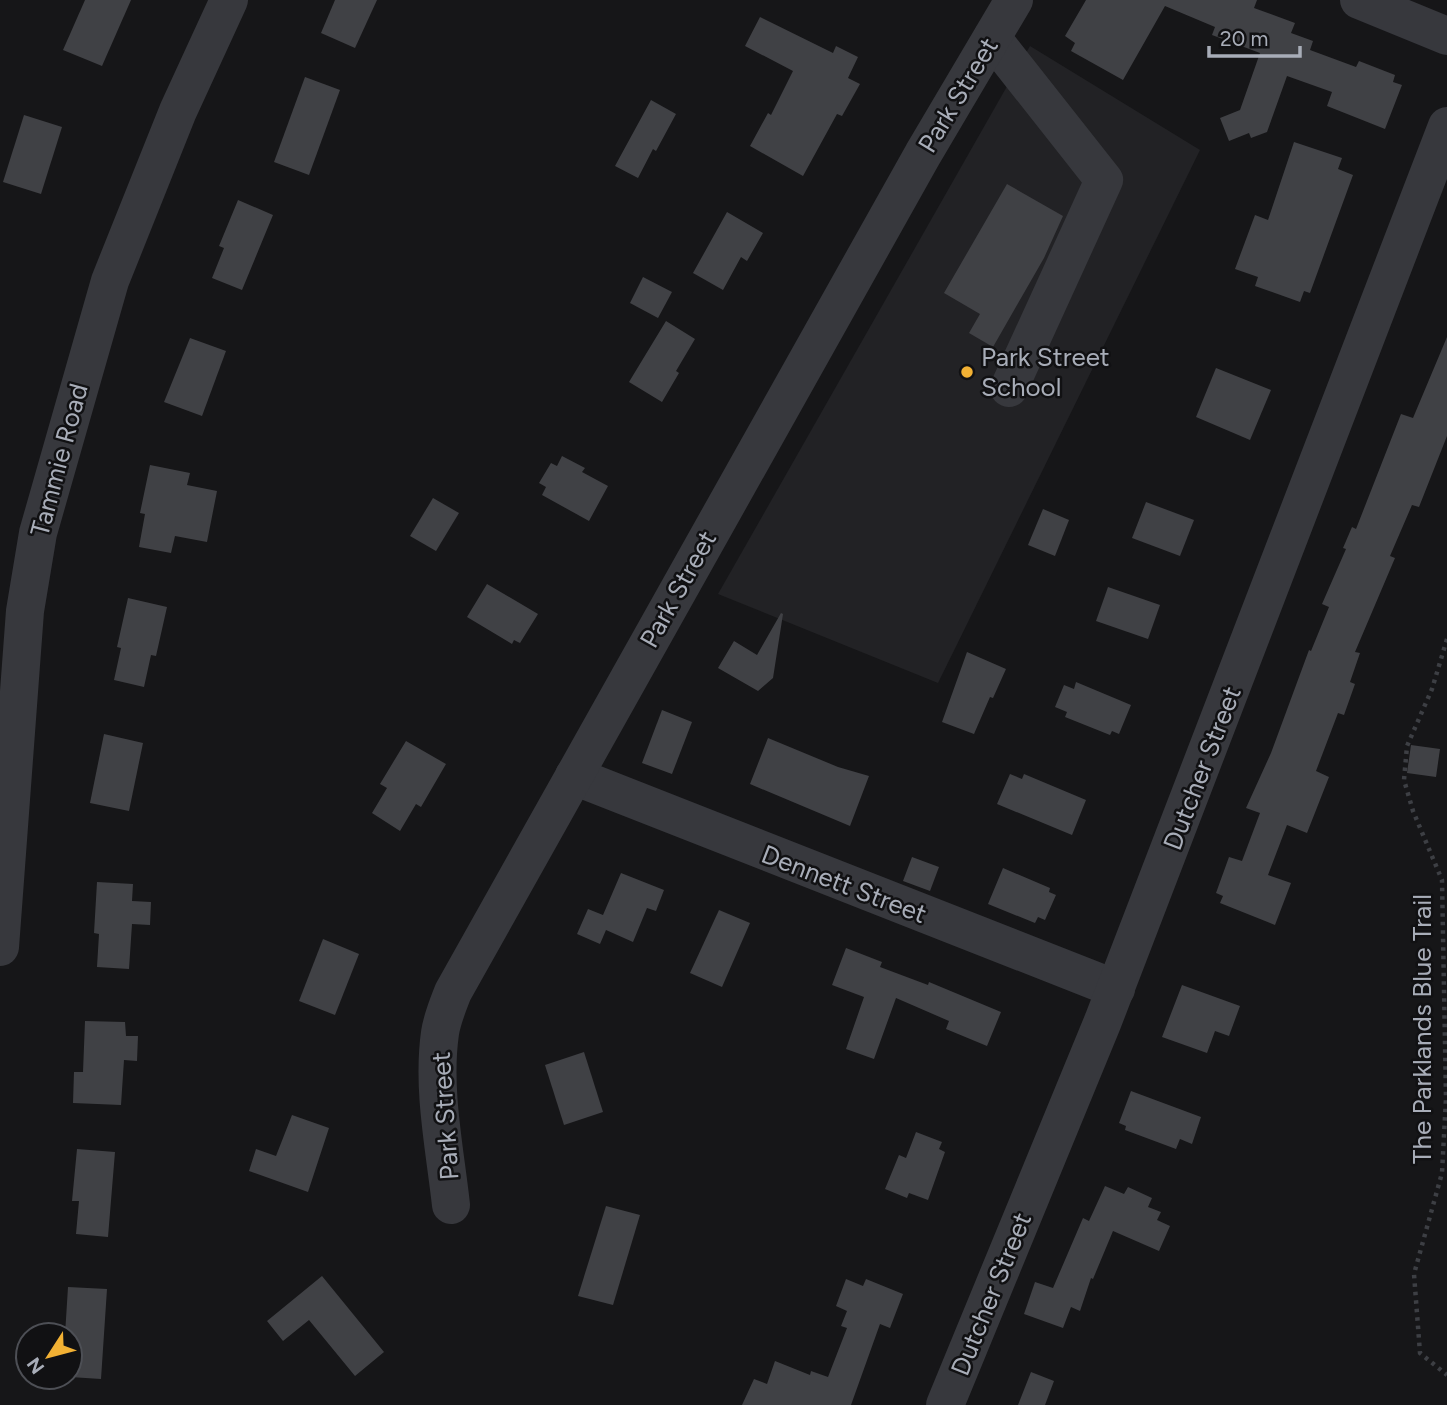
<svg xmlns="http://www.w3.org/2000/svg" width="1447" height="1405" font-family="Figtree,sans-serif">
	<style>
		.built { fill: #222225 }
		.building { fill: #404145 }
		.lines { fill: none; stroke-linecap: round; stroke-linejoin: round }
		.path { stroke: #3d3f44; stroke-width: 4.5; stroke-dasharray: 3.5 5; stroke-linecap: butt }
		.minor { stroke: #37383d; stroke-width: 38 }
		.poi-dot { fill: #f2b134; stroke: #111113; stroke-width: 2.5 }
		.labels { text-anchor: middle; dominant-baseline: central; stroke-width: 5; stroke-linejoin: round; paint-order: stroke }
		.street-label { font-size: 26px; fill: #a8adb8; stroke: #111113 }
		.poi-label { font-size: 26px; fill: #a8adb8; stroke: #111113; text-anchor: start }
	</style>
	<rect width="100%" height="100%" fill="#161618"/>
	<polygon class="built" points="1030,46 1200,150 938,683 718,594"/>
	<g class="building">
		<polygon points="85,0 131,0 102,66 63,50"/>
		<polygon points="335,0 377,0 355,48 321,33"/>
		<polygon points="1086,0 1257,0 1254,8 1295,23 1291,33 1313,41 1310,50 1356,67 1359,61 1395,75 1393,82 1402,85 1385,129 1327,106 1332,92 1287,76 1267,132 1251,138 1249,133 1229,141 1220,118 1240,110 1260,53 1212,35 1215,27 1165,6 1123,80 1071,51 1075,43 1065,36"/>
		<polygon points="760,17 833,53 836,46 858,57 848,78 860,84 842,116 837,114 803,176 750,146 768,113 771,115 793,71 745,46"/>
		<polygon points="305,77 340,90 309,175 274,162"/>
		<polygon points="651,100 676,114 656,151 653,149 638,178 615,166"/>
		<polygon points="24,115 62,127 41,194 3,182"/>
		<polygon points="1294,142 1342,158 1338,169 1353,175 1310,293 1304,291 1300,302 1255,286 1258,277 1235,269 1255,215 1268,220"/>
		<polygon points="1007,184 1063,216 1044,258 993,347 969,333 980,314 944,293"/>
		<polygon points="238,200 273,215 242,290 212,278 224,248 219,246"/>
		<polygon points="727,212 763,233 747,261 741,257 723,290 693,273"/>
		<polygon points="643,277 672,292 658,318 630,303"/>
		<polygon points="666,321 695,339 676,371 679,373 662,402 629,382"/>
		<polygon points="1447,337 1447,436 1419,507 1412,505 1390,556 1395,558 1355,652 1360,653 1350,682 1355,684 1344,715 1338,713 1316,771 1329,777 1307,833 1287,825 1268,875 1291,883 1275,925 1220,903 1223,896 1216,893 1229,857 1242,861 1260,813 1246,808 1271,753 1309,650 1311,651 1329,607 1322,604 1346,549 1343,548 1352,527 1356,529 1401,414 1413,418"/>
		<polygon points="190,338 226,351 202,416 164,402"/>
		<polygon points="1216,368 1271,390 1250,440 1196,417"/>
		<polygon points="562,456 585,468 582,472 608,486 589,521 542,495 546,487 539,483 551,463 557,466"/>
		<polygon points="150,465 190,473 187,485 217,491 207,542 175,536 171,553 139,547 145,514 140,513"/>
		<polygon points="433,498 459,513 436,551 410,536"/>
		<polygon points="1146,502 1194,520 1180,556 1132,538"/>
		<polygon points="1043,509 1069,520 1055,556 1028,545"/>
		<polygon points="487,584 538,614 520,643 514,640 512,644 467,617"/>
		<polygon points="1108,587 1160,605 1148,639 1096,621"/>
		<polygon points="128,598 167,607 156,656 151,655 144,687 114,680 121,648 117,647"/>
		<polygon points="781,613 783,614 773,678 758,691 718,668 734,641 757,655"/>
		<polygon points="967,652 1006,669 993,698 990,697 974,734 942,722"/>
		<polygon points="1076,682 1131,705 1119,734 1112,731 1110,735 1065,717 1067,712 1055,707 1064,685 1074,689"/>
		<polygon points="662,710 692,722 672,774 642,763"/>
		<polygon points="104,734 143,743 129,811 90,803"/>
		<polygon points="768,738 838,767 869,776 850,826 750,784"/>
		<polygon points="406,741 446,764 421,807 416,804 400,831 372,813 387,788 380,784"/>
		<polygon points="1411,745 1440,749 1436,777 1407,773"/>
		<polygon points="1010,774 1022,779 1024,774 1086,800 1072,835 997,804"/>
		<polygon points="912,857 939,867 930,891 903,881"/>
		<polygon points="1003,868 1050,888 1049,892 1056,895 1045,920 1038,917 1035,923 988,904"/>
		<polygon points="621,873 664,890 656,911 647,908 633,942 606,930 600,944 577,934 588,909 603,915"/>
		<polygon points="97,882 133,884 132,901 151,902 150,925 132,924 129,969 97,967 99,934 94,933"/>
		<polygon points="719,910 750,923 722,987 690,973"/>
		<polygon points="323,939 359,954 335,1015 299,1001"/>
		<polygon points="846,948 882,962 880,967 928,985 929,982 1001,1012 987,1046 946,1029 949,1021 896,998 874,1059 846,1049 864,997 832,985"/>
		<polygon points="1182,985 1240,1006 1229,1036 1215,1031 1207,1053 1162,1037"/>
		<polygon points="85,1021 125,1022 126,1036 138,1036 137,1061 124,1060 121,1105 73,1103 74,1072 83,1072"/>
		<polygon points="584,1052 603,1112 564,1125 545,1065"/>
		<polygon points="1131,1091 1201,1117 1192,1144 1180,1139 1176,1149 1125,1130 1126,1126 1119,1123"/>
		<polygon points="292,1115 329,1128 308,1192 249,1171 256,1149 276,1156"/>
		<polygon points="916,1132 942,1142 939,1149 945,1152 928,1200 909,1193 907,1198 885,1189 899,1155 906,1158"/>
		<polygon points="77,1149 115,1152 108,1237 76,1234 79,1201 72,1201"/>
		<polygon points="1105,1186 1124,1194 1128,1187 1152,1198 1148,1207 1161,1212 1157,1220 1170,1226 1159,1251 1113,1231 1093,1279 1091,1278 1080,1311 1071,1307 1063,1328 1024,1314 1035,1282 1053,1288 1083,1218 1089,1221"/>
		<polygon points="606,1206 640,1215 613,1305 578,1296"/>
		<polygon points="322,1276 384,1352 355,1376 309,1320 283,1341 267,1321"/>
		<polygon points="846,1279 863,1286 866,1279 903,1294 890,1328 880,1324 851,1405 742,1405 754,1379 767,1384 775,1361 810,1375 811,1371 828,1377 847,1328 841,1326 847,1311 836,1306"/>
		<polygon points="68,1287 107,1289 101,1379 70,1377 70,1335 65,1335"/>
		<polygon points="1031,1372 1054,1381 1045,1405 1018,1405"/>
	</g>
	<g class="lines">
		<polyline class="path" points="1447,639 1432,689 1407,746 1404,780 1413,811 1442,880 1446,1098 1442,1173 1414,1274 1420,1353 1447,1375"/>
		<g class="minor">
			<polyline points="1359,0 1447,36"/>
			<polyline points="992,38 1104,180 1009,388"/>
			<polyline points="574,776 1116,989"/>
			<polyline points="0,947 25,611 38,533 110,281 178,111 229,0"/>
			<path d="M 451,1205 C 445,1150 432,1089 440,1033 C 442,1019 448,1005 453,992 L 923,154 L 1014,0"/>
			<polyline points="945,1405 1103,1021 1447,126"/>
		</g>
	</g>
	<circle class="poi-dot" cx="967" cy="372" r="7"/>
	<g class="labels">
		<g class="street-label">
			<text transform="translate(958 95) rotate(-59)">Park Street</text>
			<text transform="translate(59 460) rotate(-75)">Tammie Road</text>
			<text transform="translate(678 589) rotate(-61)">Park Street</text>
			<text transform="translate(1202 768) rotate(-69)">Dutcher Street</text>
			<text transform="translate(844 884) rotate(21)">Dennett Street</text>
			<text transform="translate(1422 1029) rotate(-90)">The Parklands Blue Trail</text>
			<text transform="translate(445 1116) rotate(-94)">Park Street</text>
			<text transform="translate(991 1294) rotate(-68)">Dutcher Street</text>
		</g>
		<g class="poi-label">
			<text x="981" y="357">Park Street<tspan x="981" dy="30">School</tspan></text>
		</g>
	</g>
	<g transform="translate(49 1356) rotate(234)"><circle r="33" fill="#111113" stroke="#4d4f55" stroke-width="2"/>
	<path d="M0-5L12 26L0 18L-12 26Z" fill="#f2b134"/>
	<text y="-10" font-size="19" font-weight="bold" text-anchor="middle" fill="#a8adb8">N</text>
	</g>
	<path d="M1209 46v10h91v-10" fill="none" stroke="#a8adb8" stroke-width="3.5"/>
	<text x="1220" y="46" font-size="21" fill="#a8adb8" stroke="#111113" stroke-width="5" paint-order="stroke">20 m</text>
</svg>
